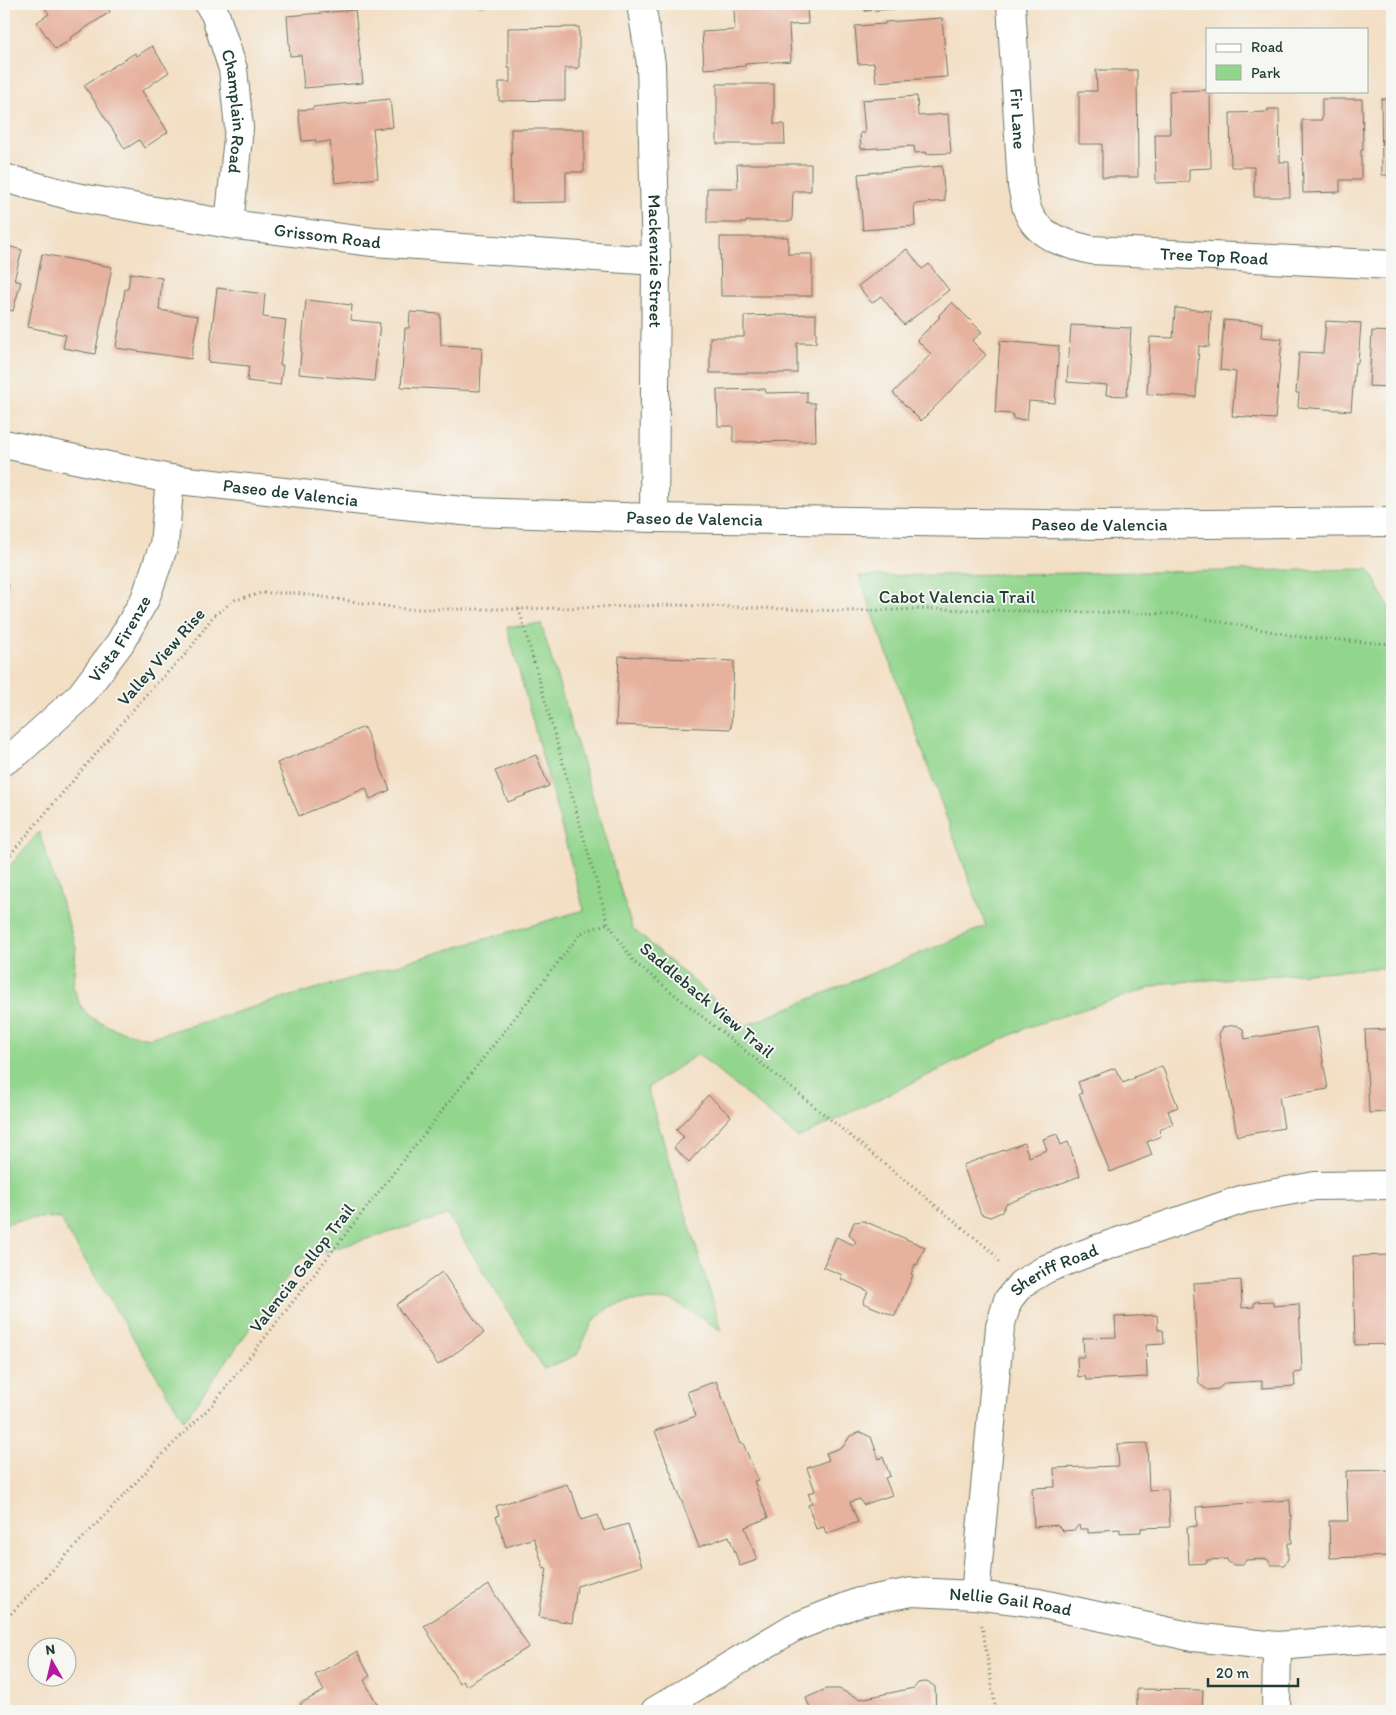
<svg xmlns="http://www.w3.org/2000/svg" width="1396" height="1715" font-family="Itim,sans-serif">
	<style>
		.green { fill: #92d58d; stroke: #588960 }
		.building { fill: #e6b19d }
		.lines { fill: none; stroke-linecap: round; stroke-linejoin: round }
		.minor-casing { stroke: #697666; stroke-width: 30 }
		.major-casing { stroke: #697666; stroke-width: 30 }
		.path { stroke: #697666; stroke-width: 3; stroke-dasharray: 1 4; stroke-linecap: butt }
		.minor { stroke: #fff; stroke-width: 28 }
		.major { stroke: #fff; stroke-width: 28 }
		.labels { text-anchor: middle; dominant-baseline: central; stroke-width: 4; stroke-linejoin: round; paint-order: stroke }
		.street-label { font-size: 18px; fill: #1f3d34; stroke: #f6f6f2 }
	</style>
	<rect width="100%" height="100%" fill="#f6f6f2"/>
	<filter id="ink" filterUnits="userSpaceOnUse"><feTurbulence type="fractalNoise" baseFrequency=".02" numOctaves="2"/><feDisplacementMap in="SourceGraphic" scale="10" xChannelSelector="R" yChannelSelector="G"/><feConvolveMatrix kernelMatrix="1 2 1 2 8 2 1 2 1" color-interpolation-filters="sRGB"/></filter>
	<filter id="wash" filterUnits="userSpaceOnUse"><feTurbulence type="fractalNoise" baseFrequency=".0096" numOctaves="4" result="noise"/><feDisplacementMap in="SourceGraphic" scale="20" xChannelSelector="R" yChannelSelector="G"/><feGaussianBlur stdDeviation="1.12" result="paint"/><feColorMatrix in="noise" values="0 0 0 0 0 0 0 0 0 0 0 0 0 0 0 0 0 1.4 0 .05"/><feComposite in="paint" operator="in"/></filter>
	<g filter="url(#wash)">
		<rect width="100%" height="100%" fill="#f3dfc4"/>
		<path class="green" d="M 1369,569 L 1392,613 L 1392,967 L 1166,983 L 1028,1027 L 798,1138 L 698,1054 L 647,1088 L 722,1331 L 672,1300 L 631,1301 L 611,1306 L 593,1321 L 577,1355 L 544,1369 L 448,1215 L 300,1259 L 184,1420 L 59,1218 C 40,1217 21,1218 4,1225 L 4,873 L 39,832 L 76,947 L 73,986 L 80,1005 L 89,1016 L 114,1029 L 148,1038 L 584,910 L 507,627 L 541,624 L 632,928 L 745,1026 L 986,926 L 859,576 Z"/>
		<g id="blocks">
			<g class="building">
				<polygon points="42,4 105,4 110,12 70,38 71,40 55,49 37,22 49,14"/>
				<polygon points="478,4 490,4 490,5 479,7"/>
				<polygon points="807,4 808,24 789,25 791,61 745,64 745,66 704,69 702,32 735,30 734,8"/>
				<polygon points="865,4 952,4 952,5 865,11"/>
				<polygon points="355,10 363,83 304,88 301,55 290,56 287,16"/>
				<polygon points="942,18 947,77 876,82 874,63 858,64 855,26 885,24 885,22"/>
				<polygon points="579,27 579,68 565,68 565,100 499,101 499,82 510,82 510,68 508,68 508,28"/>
				<polygon points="152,46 169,72 142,91 168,132 144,148 139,140 125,149 84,85 135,53 137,56"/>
				<polygon points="1096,70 1137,70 1138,177 1102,177 1102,144 1079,144 1079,91 1097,91"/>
				<polygon points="717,84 774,84 774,124 784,124 785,144 717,144"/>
				<polygon points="1207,90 1210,91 1211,168 1189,169 1189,182 1156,183 1155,134 1170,134 1169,91"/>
				<polygon points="917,96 918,116 948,114 951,153 926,154 926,152 915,153 914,146 861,149 860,133 865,133 862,100"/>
				<polygon points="390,99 393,127 373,129 378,178 335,183 330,141 316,143 316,140 302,141 298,110 313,109 313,107"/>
				<polygon points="1322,99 1362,99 1363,150 1361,150 1361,180 1340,180 1340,192 1303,193 1302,120 1322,120"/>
				<polygon points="1381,99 1392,99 1392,175 1382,175"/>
				<polygon points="1268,109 1279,109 1280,162 1289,162 1290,197 1254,197 1254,167 1231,167 1230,113 1268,112"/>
				<polygon points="511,129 584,129 584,172 566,172 566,202 512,203"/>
				<polygon points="737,164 811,164 811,191 793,191 792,221 746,221 746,223 707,223 707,188 738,188"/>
				<polygon points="942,166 945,201 914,204 915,226 863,230 858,174"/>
				<polygon points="720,237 788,237 788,254 812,254 812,296 721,296"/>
				<polygon points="4,245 22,250 14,280 21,282 13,311 8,310 4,323"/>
				<polygon points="907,249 922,269 929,264 949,290 904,325 881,296 872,303 858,286"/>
				<polygon points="42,254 112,267 95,354 63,348 66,335 28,327"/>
				<polygon points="130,273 162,278 159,310 198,316 191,359 116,348 125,289 128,289"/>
				<polygon points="217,288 265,294 263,317 286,320 280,365 283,365 280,385 247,381 249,366 208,362"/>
				<polygon points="306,300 352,305 351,320 380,323 374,381 299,374"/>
				<polygon points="952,302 982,332 972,341 986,355 921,421 893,393 931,354 917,340 940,317 938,316"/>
				<polygon points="1175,308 1211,311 1209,347 1199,346 1196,397 1147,394 1150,337 1173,338"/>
				<polygon points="410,312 440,314 441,345 482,347 480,391 401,387 405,328 409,328"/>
				<polygon points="816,314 816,343 797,343 797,373 710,373 710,337 744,337 744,316"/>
				<polygon points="1224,320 1262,323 1261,337 1282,339 1275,419 1232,416 1236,372 1220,370"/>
				<polygon points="1326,321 1361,323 1358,363 1355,363 1351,411 1298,407 1299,393 1296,393 1299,352 1323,353"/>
				<polygon points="1071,325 1131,328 1127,396 1106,395 1107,385 1067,382"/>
				<polygon points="1372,331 1392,332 1392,387 1369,386"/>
				<polygon points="1000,341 1059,346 1055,403 1029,401 1027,420 1013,419 1013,414 995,413"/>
				<polygon points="765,389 766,393 807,392 807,403 815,403 816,441 733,442 733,426 718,426 717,390"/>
				<polygon points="4,584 9,585 4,600"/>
				<polygon points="619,656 734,661 731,729 616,725"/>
				<polygon points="364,727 390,790 370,799 366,788 299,816 277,763"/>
				<polygon points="536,755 549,786 508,802 495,771"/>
				<polygon points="1236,1025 1243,1029 1245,1039 1317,1027 1328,1089 1279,1097 1284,1128 1237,1136 1219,1034 1223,1027"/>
				<polygon points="1392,1029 1392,1112 1369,1113 1365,1030"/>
				<polygon points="1162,1066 1178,1107 1168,1111 1173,1124 1159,1130 1161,1136 1147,1142 1152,1155 1110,1172 1079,1094 1082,1093 1078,1082 1115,1068 1123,1083 1135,1078 1134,1077"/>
				<polygon points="708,1095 731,1116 689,1162 674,1148 684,1137 676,1130"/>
				<polygon points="1057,1134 1061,1145 1068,1142 1080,1176 1006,1204 1002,1212 990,1217 981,1214 963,1165 1024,1143 1029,1157 1047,1150 1043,1139"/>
				<polygon points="864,1221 925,1247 917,1265 915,1264 911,1274 913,1275 895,1316 863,1303 868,1291 841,1279 842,1275 823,1267 836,1237 854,1245 856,1242 849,1234 854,1222"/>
				<polygon points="1392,1255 1392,1344 1355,1345 1353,1256"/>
				<polygon points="442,1272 484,1333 438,1365 396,1305"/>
				<polygon points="1241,1280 1242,1308 1254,1307 1254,1302 1273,1301 1273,1306 1299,1304 1302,1372 1294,1373 1295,1386 1262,1388 1262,1381 1225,1383 1218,1389 1208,1390 1199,1384 1193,1283"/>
				<polygon points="1157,1315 1158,1330 1163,1330 1164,1344 1146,1345 1147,1377 1086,1380 1085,1376 1078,1377 1077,1357 1084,1357 1083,1338 1116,1337 1115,1317"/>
				<polygon points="716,1381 740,1444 743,1443 758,1480 754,1481 768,1518 745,1527 757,1560 740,1566 729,1536 699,1547 655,1431 696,1416 687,1392"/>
				<polygon points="860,1432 871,1437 879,1459 883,1457 890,1476 885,1478 892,1495 863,1505 860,1499 850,1502 858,1522 826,1534 824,1527 816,1529 808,1505 812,1503 808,1493 815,1491 807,1468 829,1460 826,1453 843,1447 850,1436"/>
				<polygon points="1147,1443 1149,1490 1168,1489 1170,1527 1141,1528 1141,1532 1120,1533 1120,1529 1104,1530 1104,1532 1088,1533 1088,1529 1080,1529 1079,1525 1074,1530 1063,1531 1057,1525 1034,1527 1032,1488 1055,1487 1054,1468 1119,1466 1117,1444"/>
				<polygon points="1392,1470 1391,1556 1330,1558 1329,1521 1348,1521 1346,1471"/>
				<polygon points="567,1484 570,1492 572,1492 581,1520 598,1515 604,1531 628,1524 642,1566 577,1586 572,1623 539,1617 547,1568 544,1569 534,1538 506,1547 496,1516 499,1515 496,1506"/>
				<polygon points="1290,1500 1292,1543 1288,1543 1288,1559 1284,1565 1272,1565 1267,1559 1246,1560 1242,1565 1234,1565 1228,1562 1227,1559 1207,1560 1207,1563 1189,1564 1187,1527 1197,1526 1196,1507"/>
				<polygon points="489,1585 529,1647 466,1686 463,1681 459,1683 424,1626"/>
				<polygon points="357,1652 370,1676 364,1680 381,1711 299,1711 301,1703 324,1691 315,1675"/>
				<polygon points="925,1682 930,1683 935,1687 936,1711 811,1711 806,1698 826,1689 839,1689 860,1699 914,1688 918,1683"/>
				<polygon points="1137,1689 1203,1690 1202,1711 1137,1711"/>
			</g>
		</g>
	</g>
	<g filter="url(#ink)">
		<use href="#blocks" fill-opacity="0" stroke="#697666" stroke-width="1"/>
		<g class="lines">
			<g class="minor-casing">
				<g id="minor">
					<path id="s1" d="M 209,4 L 215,14 L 233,69 L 239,128 L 229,224"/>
					<path id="s2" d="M 641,4 L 651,64 L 656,261 L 654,518"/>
					<path id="s3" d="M 1011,4 L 1022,186 C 1024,194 1025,202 1027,209 C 1036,237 1066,244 1091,250 L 1392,265"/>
					<path id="s4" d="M 4,178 L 76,197 L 229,224 L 373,242 L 656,261"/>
					<path id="s5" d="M 4,761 L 18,752 L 81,695 L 120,643 L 145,599 L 164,545 L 170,479"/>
					<path id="s6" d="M 975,1595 L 1000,1327 L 1008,1300 L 1021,1284 L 1046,1269 L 1097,1249 L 1244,1199 L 1315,1186 L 1392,1185"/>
					<path id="s7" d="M 655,1711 L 793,1628 L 859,1602 L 912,1592 L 975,1595 L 1038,1603 L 1193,1637 L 1277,1646 L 1392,1637"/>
					<polyline points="1276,1711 1277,1646"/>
				</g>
			</g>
			<g class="major-casing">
				<g id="major">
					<path id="s8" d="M 4,444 L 170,479 L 354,500 L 473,512 L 654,518 L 1103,525 L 1392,522"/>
				</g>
			</g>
			<g class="path">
				<polyline points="519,609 608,923 634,962 793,1089 991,1251 1002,1264"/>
				<polyline points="4,862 149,691 187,653 213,616 235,600 262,593 295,593 405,609 519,609 675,605 844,611 931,609 1181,614 1300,637 1392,644"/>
				<polyline points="4,1621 161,1456 213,1404 581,933 608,923"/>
				<polyline points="982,1625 996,1711"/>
			</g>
			<use href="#minor" class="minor"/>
			<use href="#major" class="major"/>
		</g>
	</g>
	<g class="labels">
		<g class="street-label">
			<text stroke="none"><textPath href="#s1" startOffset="112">Champlain Road</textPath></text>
			<text stroke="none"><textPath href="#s3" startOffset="115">Fir Lane</textPath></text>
			<text stroke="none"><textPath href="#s4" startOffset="329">Grissom Road</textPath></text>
			<text stroke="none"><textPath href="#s3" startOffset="409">Tree Top Road</textPath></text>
			<text stroke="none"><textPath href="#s2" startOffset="258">Mackenzie Street</textPath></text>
			<text stroke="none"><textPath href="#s8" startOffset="291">Paseo de Valencia</textPath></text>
			<text stroke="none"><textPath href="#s8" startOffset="696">Paseo de Valencia</textPath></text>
			<text stroke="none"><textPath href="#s8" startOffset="1101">Paseo de Valencia</textPath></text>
			<text x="957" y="597">Cabot Valencia Trail</text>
			<text stroke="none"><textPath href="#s5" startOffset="170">Vista Firenze</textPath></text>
			<text transform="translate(161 657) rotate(-49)">Valley View Rise</text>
			<text transform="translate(707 1000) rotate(40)">Saddleback View Trail</text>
			<text transform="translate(302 1268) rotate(-52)">Valencia Gallop Trail</text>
			<text stroke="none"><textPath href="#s6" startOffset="354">Sheriff Road</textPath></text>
			<text stroke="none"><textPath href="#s7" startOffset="385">Nellie Gail Road</textPath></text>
		</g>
	</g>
	<rect width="1396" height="1715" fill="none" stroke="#f6f6f2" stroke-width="20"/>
	<rect x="1206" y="28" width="162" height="65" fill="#f6f6f2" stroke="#a0aca6"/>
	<rect x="1216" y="44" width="25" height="8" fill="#ffffff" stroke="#a0aca6"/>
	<text x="1251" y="52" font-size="15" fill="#1f3d34">Road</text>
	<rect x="1216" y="65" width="25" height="15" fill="#92d58d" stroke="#a0aca6"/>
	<text x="1251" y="78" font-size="15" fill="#1f3d34">Park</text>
	<g transform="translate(52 1662) rotate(352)"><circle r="24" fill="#f6f6f2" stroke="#a0aca6"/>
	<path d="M0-4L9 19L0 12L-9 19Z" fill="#b5179e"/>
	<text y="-8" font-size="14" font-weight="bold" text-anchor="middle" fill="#1f3d34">N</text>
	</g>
	<path d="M1208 1678v8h90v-8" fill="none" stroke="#1f3d34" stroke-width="2.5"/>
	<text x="1216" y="1678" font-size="15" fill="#1f3d34" stroke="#f6f6f2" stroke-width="4" paint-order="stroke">20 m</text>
</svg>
